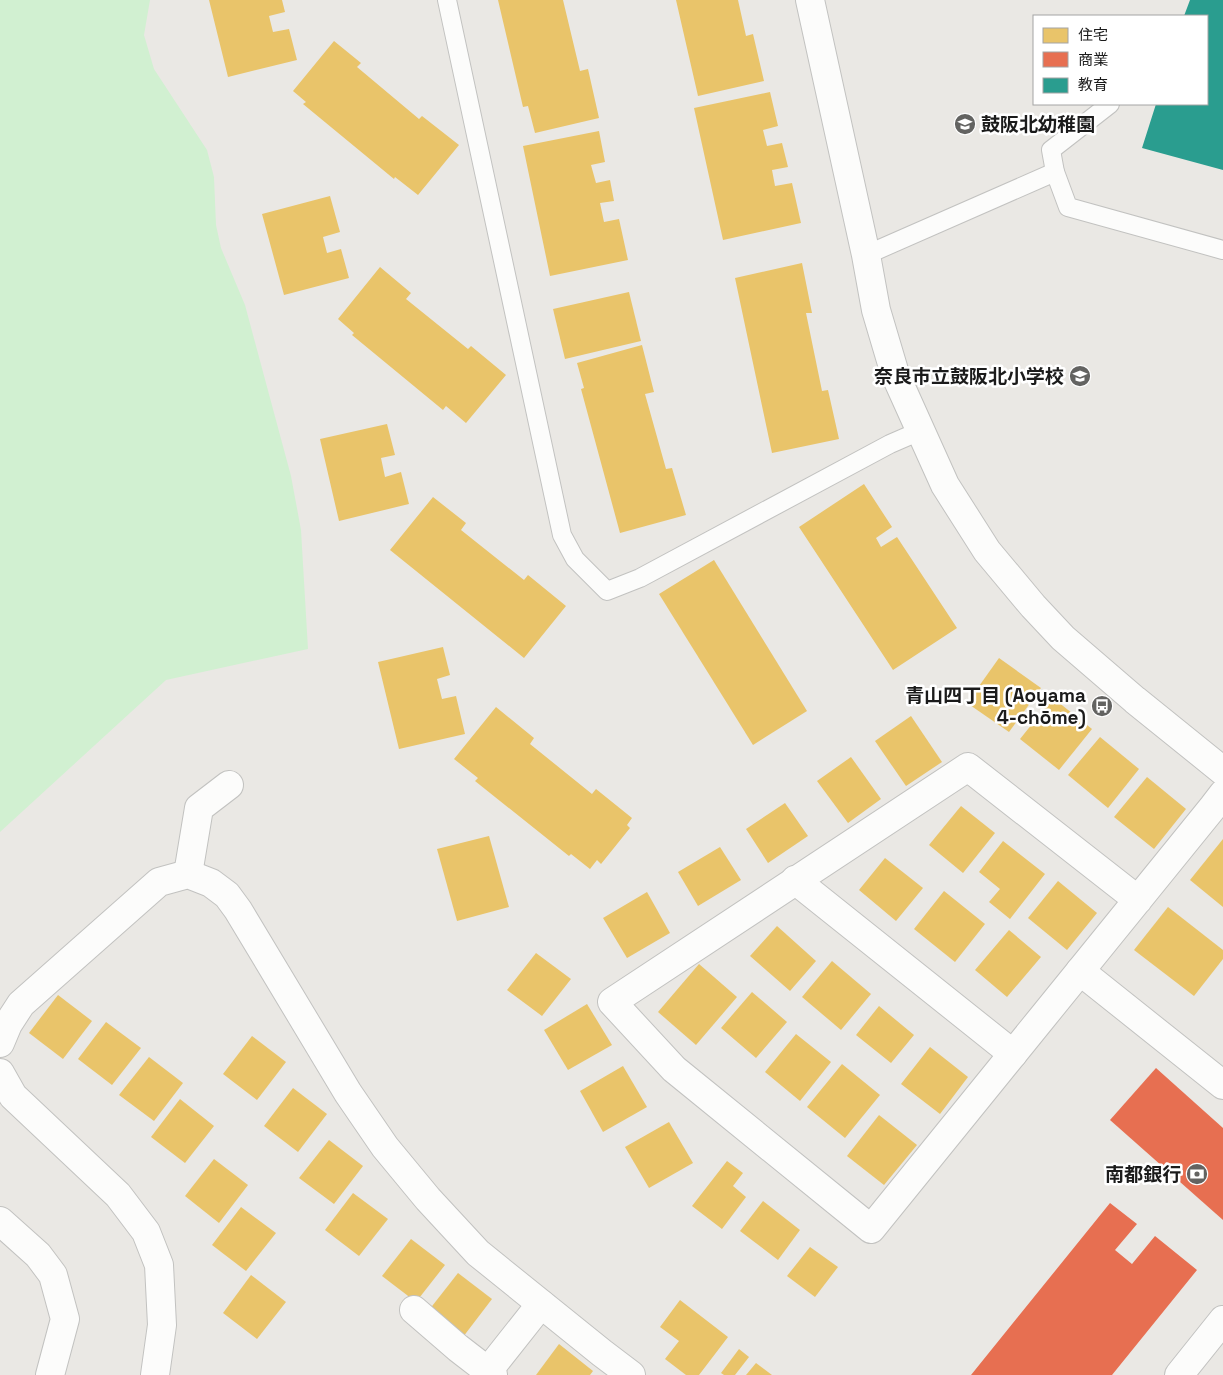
<svg xmlns="http://www.w3.org/2000/svg" width="1223" height="1375" font-family="'Space Grotesk','Noto Sans JP',sans-serif">
	<style>
		.park { fill: #d1f0d1 }
		.homes { fill: #e9c46a }
		.shops { fill: #e76f51 }
		.schools { fill: #2a9d8f }
		.lines { fill: none; stroke-linecap: round; stroke-linejoin: round }
		.service-casing { stroke: #c2c2c0; stroke-width: 20 }
		.minor-casing { stroke: #c2c2c0; stroke-width: 30 }
		.tertiary-casing { stroke: #c2c2c0; stroke-width: 30 }
		.service { stroke: #fcfcfb; stroke-width: 18 }
		.minor { stroke: #fcfcfb; stroke-width: 28 }
		.tertiary { stroke: #fcfcfb; stroke-width: 28 }
		.labels { text-anchor: middle; dominant-baseline: central; stroke-width: 5; stroke-linejoin: round; paint-order: stroke }
		.poi-label { font-size: 19px; font-weight: bold; fill: #1b1b1b; stroke: #fff; text-anchor: end }
	</style>
	<rect width="100%" height="100%" fill="#eae8e4"/>
	<polygon class="park" points="0,0 150,0 144,35 154,69 207,150 214,177 216,225 221,248 245,305 291,476 301,530 308,649 166,680 0,832"/>
	<g class="homes">
		<polygon points="209,0 282,0 285,12 269,16 273,32 289,29 297,60 228,77"/>
		<polygon points="498,0 563,0 580,71 588,69 599,118 535,133 528,106 523,107"/>
		<polygon points="676,0 738,0 746,36 753,34 764,81 698,96"/>
		<polygon points="334,41 361,63 357,67 419,119 422,116 459,145 418,195 395,177 394,179 303,104 306,102 293,91"/>
		<polygon points="770,92 778,126 763,130 767,146 782,143 788,167 772,170 775,186 792,183 801,223 723,240 694,108"/>
		<polygon points="599,131 605,162 591,165 596,183 610,180 614,201 600,203 604,222 619,219 628,260 550,276 523,146"/>
		<polygon points="330,196 340,232 323,237 327,253 341,249 349,278 284,295 262,214"/>
		<polygon points="802,263 812,313 806,313 822,391 828,390 839,439 772,453 735,278"/>
		<polygon points="380,267 411,293 406,299 468,349 471,346 506,375 466,423 446,406 443,410 352,335 354,333 338,319"/>
		<polygon points="629,292 641,341 565,359 553,309"/>
		<polygon points="642,345 654,392 645,394 666,469 672,468 686,515 620,533 581,389 584,388 577,363"/>
		<polygon points="387,424 395,455 381,458 385,477 401,472 409,504 339,521 320,439"/>
		<polygon points="864,484 892,527 876,538 881,547 897,537 957,628 893,670 799,527"/>
		<polygon points="433,497 466,523 461,530 524,580 528,575 566,606 524,658 390,550"/>
		<polygon points="714,560 807,711 753,745 659,594"/>
		<polygon points="443,647 450,675 437,679 442,699 456,696 465,734 399,749 378,662"/>
		<polygon points="999,658 1041,688 1009,732 967,703"/>
		<polygon points="1053,698 1092,729 1059,770 1020,739"/>
		<polygon points="496,707 534,738 530,744 592,794 596,789 632,818 627,825 630,828 601,864 597,860 590,869 571,854 569,856 475,781 478,778 454,759"/>
		<polygon points="911,716 942,762 906,786 875,741"/>
		<polygon points="1100,737 1139,769 1108,808 1068,775"/>
		<polygon points="851,757 881,799 848,823 817,781"/>
		<polygon points="1147,777 1186,809 1154,849 1114,817"/>
		<polygon points="785,803 808,836 768,863 746,829"/>
		<polygon points="961,806 995,833 963,873 929,845"/>
		<polygon points="489,836 509,907 457,921 437,849"/>
		<polygon points="1223,839 1223,907 1190,880"/>
		<polygon points="1003,841 1045,874 1010,919 989,902 1000,889 979,872"/>
		<polygon points="720,847 741,880 698,906 678,872"/>
		<polygon points="885,858 923,888 896,921 859,890"/>
		<polygon points="1058,881 1097,913 1067,950 1028,918"/>
		<polygon points="944,891 985,924 955,962 914,929"/>
		<polygon points="647,892 670,933 627,958 603,918"/>
		<polygon points="1168,907 1223,950 1223,959 1194,996 1134,950"/>
		<polygon points="777,926 816,961 790,991 750,956"/>
		<polygon points="1009,930 1041,957 1007,997 975,970"/>
		<polygon points="536,953 571,979 542,1016 507,990"/>
		<polygon points="832,961 871,994 841,1030 802,997"/>
		<polygon points="699,964 737,997 696,1045 658,1012"/>
		<polygon points="752,992 787,1022 756,1058 721,1028"/>
		<polygon points="58,995 92,1021 63,1059 29,1033"/>
		<polygon points="587,1004 612,1045 568,1070 544,1030"/>
		<polygon points="879,1006 914,1035 891,1063 856,1035"/>
		<polygon points="106,1022 141,1048 112,1085 78,1059"/>
		<polygon points="796,1034 831,1062 800,1101 765,1072"/>
		<polygon points="252,1036 286,1062 257,1100 223,1074"/>
		<polygon points="930,1047 968,1077 940,1114 901,1084"/>
		<polygon points="149,1057 183,1083 154,1121 119,1095"/>
		<polygon points="842,1064 880,1095 845,1138 807,1107"/>
		<polygon points="623,1066 647,1107 603,1132 580,1091"/>
		<polygon points="293,1088 327,1114 298,1152 264,1126"/>
		<polygon points="180,1099 214,1126 185,1163 151,1137"/>
		<polygon points="879,1115 917,1145 884,1185 847,1156"/>
		<polygon points="669,1122 693,1163 649,1188 625,1147"/>
		<polygon points="329,1140 363,1166 334,1204 299,1178"/>
		<polygon points="214,1159 248,1185 219,1223 185,1196"/>
		<polygon points="727,1161 743,1173 733,1186 746,1197 722,1229 692,1206"/>
		<polygon points="353,1193 388,1219 359,1256 325,1230"/>
		<polygon points="763,1201 800,1230 778,1260 740,1231"/>
		<polygon points="241,1207 276,1233 246,1271 212,1245"/>
		<polygon points="411,1239 445,1265 416,1302 382,1276"/>
		<polygon points="810,1247 838,1267 815,1297 787,1276"/>
		<polygon points="458,1273 492,1299 463,1337 429,1310"/>
		<polygon points="251,1275 286,1302 257,1339 223,1313"/>
		<polygon points="680,1300 728,1337 699,1375 686,1375 665,1359 679,1341 660,1327"/>
		<polygon points="559,1344 593,1371 590,1375 536,1375"/>
		<polygon points="739,1349 749,1357 735,1375 724,1375 721,1373"/>
		<polygon points="756,1363 772,1375 746,1375"/>
	</g>
	<g class="shops">
		<polygon points="1156,1068 1223,1128 1223,1220 1110,1120"/>
		<polygon points="1110,1203 1137,1224 1115,1250 1132,1264 1155,1236 1197,1270 1112,1375 971,1375"/>
	</g>
	<polygon class="schools" points="1190,0 1223,0 1223,170 1142,148 1156,104 1207,104 1207,16 1184,16"/>
	<g class="lines">
		<g class="service-casing">
			<g id="service">
				<polyline points="447,0 562,535 575,559 607,591 640,578 890,444 920,431"/>
				<polyline points="1110,104 1051,150 1055,172 1068,207 1223,250"/>
				<polyline points="866,255 1055,172"/>
			</g>
		</g>
		<g class="minor-casing">
			<g id="minor">
				<polyline points="188,874 199,808 229,785"/>
				<polyline points="795,880 1013,1054"/>
				<path d="M 1138,900 L 968,767 L 612,1002 L 674,1069 L 871,1229 C 985,1088 1099,948 1213,807 L 1223,794"/>
				<polyline points="1080,971 1223,1085"/>
				<polyline points="0,1043 8,1024 21,1004 159,882 188,874 211,883 227,895 238,910 348,1093 385,1147 428,1199 478,1253 602,1353 631,1375"/>
				<polyline points="0,1073 13,1096 118,1195 146,1232 159,1265 162,1325 155,1375"/>
				<polyline points="0,1221 38,1255 53,1275 65,1319 50,1375"/>
				<polyline points="414,1310 458,1348 493,1375"/>
				<polyline points="488,1371 541,1304"/>
				<polyline points="1179,1375 1223,1320"/>
			</g>
		</g>
		<g class="tertiary-casing">
			<polyline id="tertiary" points="810,0 866,255 876,310 895,374 945,485 987,551 1033,606 1063,638 1135,700 1223,771"/>
		</g>
		<use href="#service" class="service"/>
		<use href="#minor" class="minor"/>
		<use href="#tertiary" class="tertiary"/>
	</g>
	<defs>
		<g id="school-disc" transform="scale(1.125)"><circle r="9.5" fill="#636361" stroke="#fff"/><path d="M0-5L7-2L0 1L-7-2ZM-4 1L0 2.5L4 1V4Q0 6-4 4Z" fill="#fff"/></g>
		<g id="bus-disc" transform="scale(1.125)"><circle r="9.5" fill="#636361" stroke="#fff"/><path d="M-5-6H5V4H4V6H2V4H-2V6H-4V4H-5ZM-3.5-4V0h7V-4ZM-3.5 1.2v1.5H-2V1.2ZM2 1.2v1.5H3.5V1.2Z" fill="#fff"/></g>
		<g id="bank-disc" transform="scale(1.125)"><circle r="9.5" fill="#636361" stroke="#fff"/><path d="M-6-4H6V4H-6ZM0-2.3a2.3 2.3 0 1 0 0 4.6a2.3 2.3 0 1 0 0-4.6Z" fill="#fff"/></g>
	</defs>
	<g fill-rule="evenodd">
		<use href="#school-disc" x="965" y="124"/>
		<use href="#school-disc" x="1080" y="376"/>
		<use href="#bus-disc" x="1102" y="706"/>
		<use href="#bank-disc" x="1197" y="1174"/>
	</g>
	<g class="labels">
		<g class="poi-label">
			<text x="981" y="124" text-anchor="start">鼓阪北幼稚園</text>
			<text x="1064" y="376">奈良市立鼓阪北小学校</text>
			<text x="1086" y="695">青山四丁目 (Aoyama<tspan x="1086" dy="22">4-chōme)</tspan></text>
			<text x="1181" y="1174">南都銀行</text>
		</g>
	</g>
	<rect x="1033" y="15" width="175" height="90" fill="#ffffff" stroke="#a4a4a4"/>
	<rect x="1043" y="28" width="25" height="15" fill="#e9c46a" stroke="#a4a4a4"/>
	<text x="1078" y="40" font-size="15" fill="#1b1b1b">住宅</text>
	<rect x="1043" y="52" width="25" height="15" fill="#e76f51" stroke="#a4a4a4"/>
	<text x="1078" y="65" font-size="15" fill="#1b1b1b">商業</text>
	<rect x="1043" y="78" width="25" height="15" fill="#2a9d8f" stroke="#a4a4a4"/>
	<text x="1078" y="90" font-size="15" fill="#1b1b1b">教育</text>
</svg>
